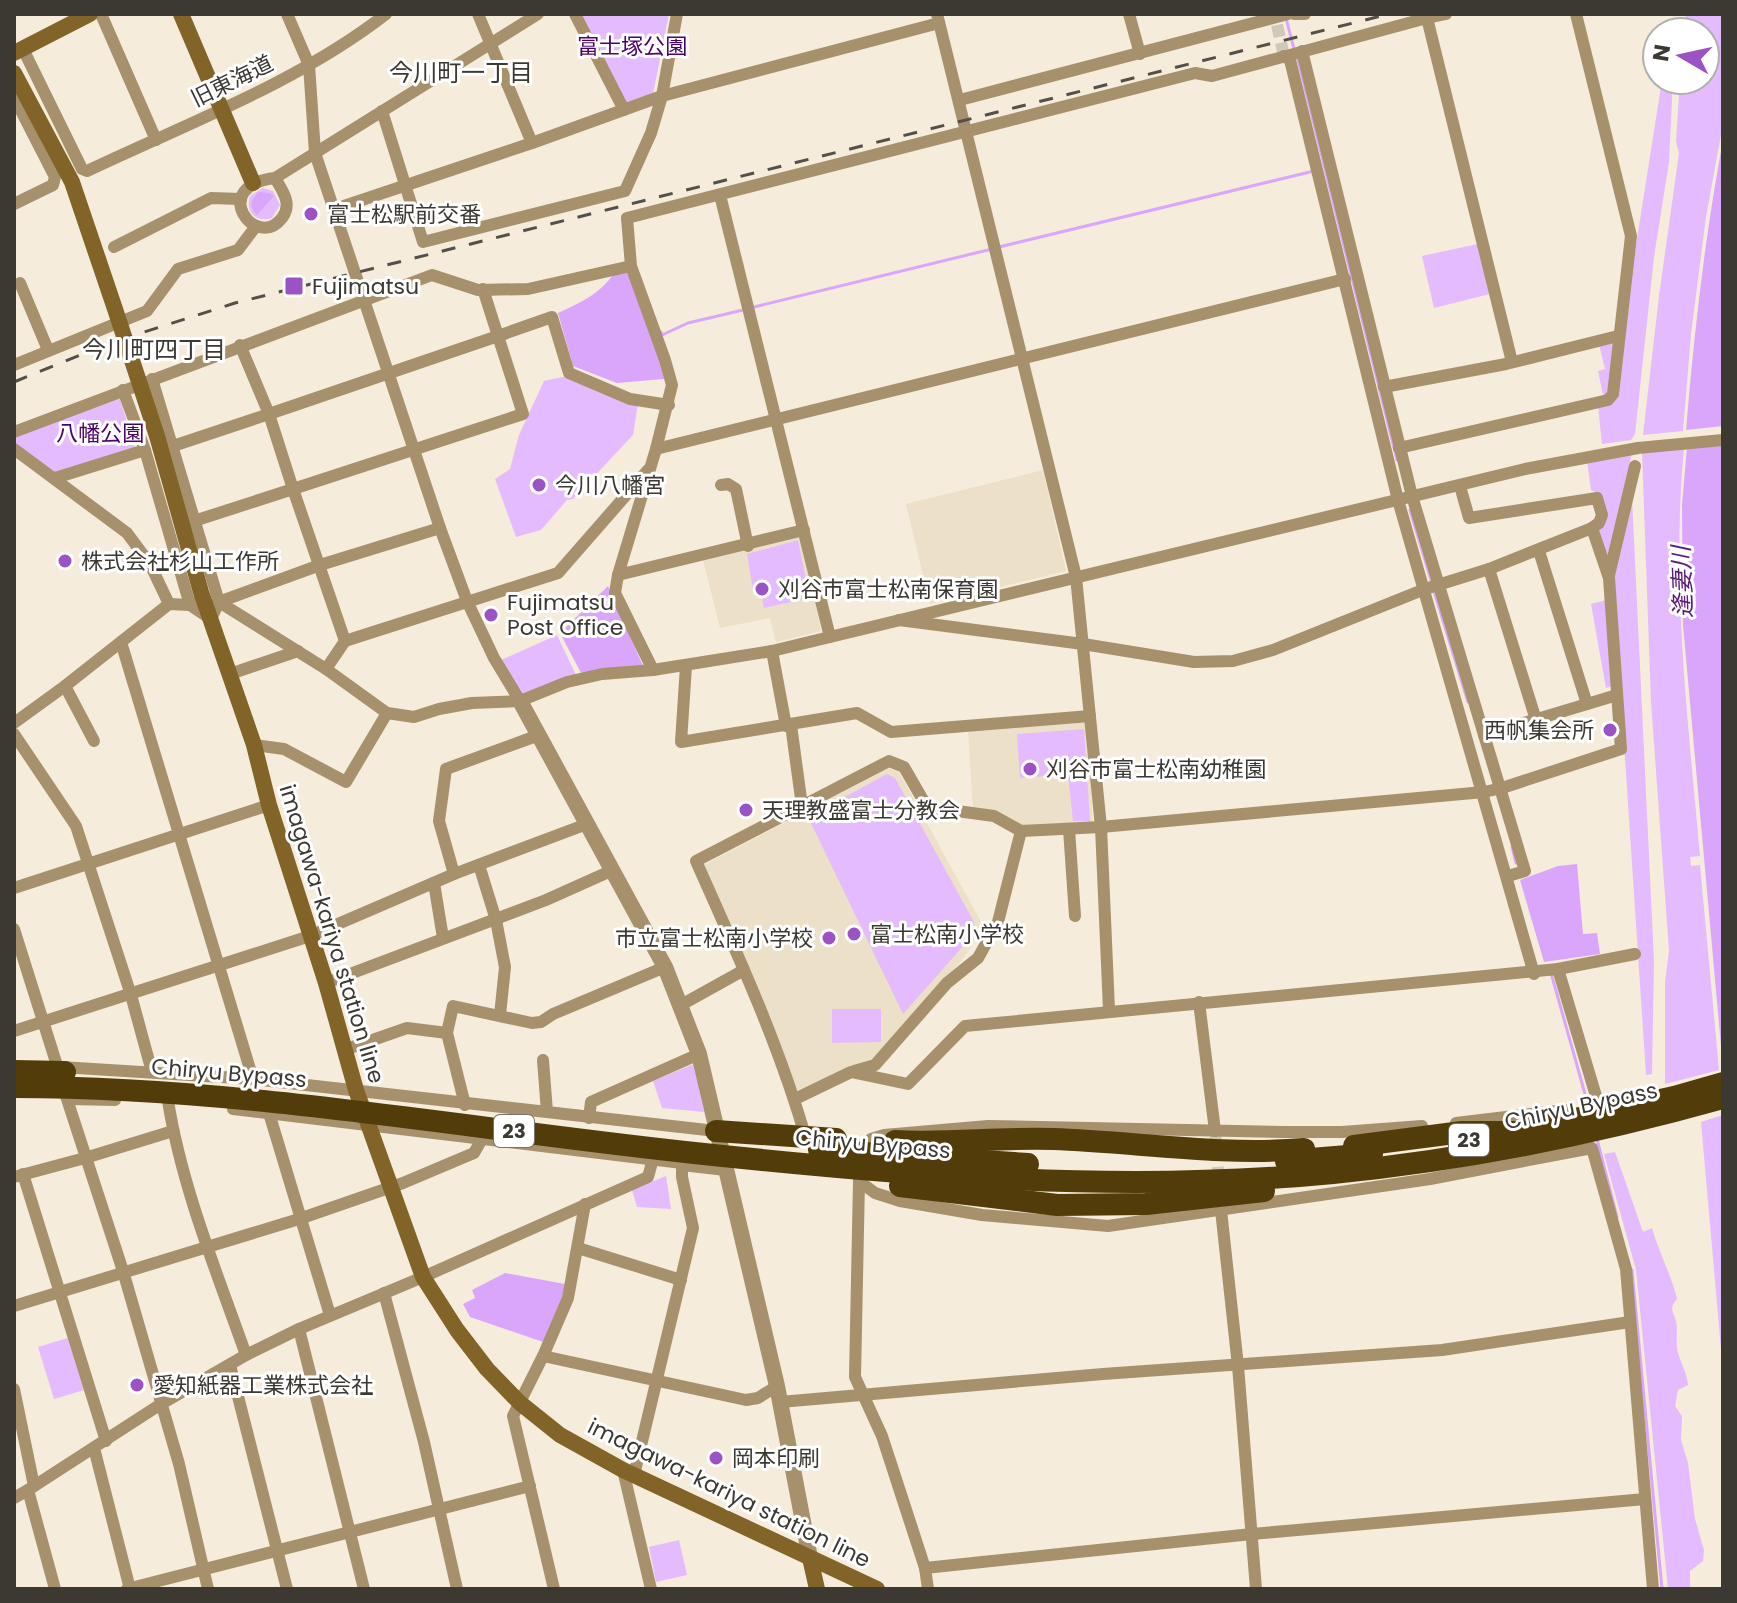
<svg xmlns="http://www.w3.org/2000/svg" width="1737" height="1603" font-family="Poppins,'Noto Sans JP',sans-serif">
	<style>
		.built { fill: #ede0c8 }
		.green { fill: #e4bbff }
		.water { fill: #daa6fb }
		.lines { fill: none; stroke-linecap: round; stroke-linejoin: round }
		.stream { stroke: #daa6fb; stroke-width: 3 }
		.minor-tunnel { stroke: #d0c8b9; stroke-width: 12; stroke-dasharray: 12 6; stroke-linecap: butt }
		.minor { stroke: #a6916c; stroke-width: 12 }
		.tertiary { stroke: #a6916c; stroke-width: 16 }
		.secondary { stroke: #826428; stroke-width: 16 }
		.trunk { stroke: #523c09; stroke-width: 22 }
		.rail { stroke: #544f48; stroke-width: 3; stroke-dasharray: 14 14; stroke-linecap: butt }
		.poi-dot { fill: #9b52c5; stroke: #fff; stroke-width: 3 }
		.labels { text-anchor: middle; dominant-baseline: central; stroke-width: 6; stroke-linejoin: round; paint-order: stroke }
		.shield { fill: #fff; stroke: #767470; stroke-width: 2 }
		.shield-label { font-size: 20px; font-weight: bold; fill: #3c3832 }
		.park-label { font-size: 22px; fill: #4b016a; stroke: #fff }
		.street-label { font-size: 22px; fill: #3c3832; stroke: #fff }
		.poi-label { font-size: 22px; fill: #3c3832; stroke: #fff; text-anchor: start }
		.neighbourhood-label { font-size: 24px; fill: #3c3832; stroke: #fff }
		.water-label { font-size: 24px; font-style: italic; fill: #5b1a7b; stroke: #fff }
	</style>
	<rect width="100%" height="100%" fill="#f5ecdb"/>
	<g class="built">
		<polygon points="1043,470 1066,571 930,604 906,504"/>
		<polygon points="801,536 821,631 776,642 770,618 720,628 703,560"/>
		<polygon points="1087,720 1093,825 1026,828 973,809 968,730"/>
		<polygon points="889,768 899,772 981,922 972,946 958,965 873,1060 795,1091 702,866"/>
	</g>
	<g class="green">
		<polygon points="582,14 669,14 653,94 626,104"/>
		<polygon points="1686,14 1723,14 1723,124 1706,217 1691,334 1683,431 1643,435 1659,296 1679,153 1676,141 1680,80 1705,80 1705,32 1684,32"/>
		<polygon points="1662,80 1673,80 1669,162 1654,257 1635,434 1631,440 1602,444 1598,406 1611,404"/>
		<path d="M 263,188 L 273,191 L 280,205 L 272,218 C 256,223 245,212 250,196 Z"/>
		<polygon points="1482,243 1494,293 1434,308 1422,256"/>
		<polygon points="1615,340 1610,393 1603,395 1598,371 1605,369 1599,344"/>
		<polygon points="567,376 638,403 633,435 573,499 567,500 541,530 516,537 495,479 510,469 519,435 544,381"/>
		<polygon points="120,399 135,449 55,474 14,445 16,436"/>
		<path d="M 1684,448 C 1671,584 1688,720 1700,856 L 1690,857 L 1691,866 L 1700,865 L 1719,1070 L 1665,1084 L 1665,982 L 1669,951 L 1651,702 L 1642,452 Z"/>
		<polygon points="1632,452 1610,556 1606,557 1599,532 1607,517 1600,495 1591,490 1587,461"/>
		<polygon points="1632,498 1654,961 1652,1074 1646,1075 1613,577"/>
		<polygon points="798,540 810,598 764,608 760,589 753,590 747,554"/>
		<polygon points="1607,600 1612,686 1606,688 1591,604"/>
		<polygon points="557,635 576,675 521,696 501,660"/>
		<polygon points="1084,729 1090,821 1073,821 1068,774 1020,778 1017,734"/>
		<polygon points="887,774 895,778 974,922 965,944 903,1014 808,817"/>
		<polygon points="832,1009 881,1009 881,1042 832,1043"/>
		<polygon points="694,1064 704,1112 662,1108 653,1081"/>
		<polygon points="1723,1115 1723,1372 1701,1122"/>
		<path d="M 1615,1152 L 1643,1232 L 1652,1228 C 1659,1253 1671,1274 1677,1299 C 1668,1309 1674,1312 1676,1322 C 1678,1330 1676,1339 1677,1348 C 1679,1361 1687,1371 1688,1385 L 1678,1390 L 1675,1406 L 1682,1416 L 1681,1440 L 1688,1463 L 1695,1519 L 1704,1550 L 1703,1561 L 1690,1571 L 1690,1589 L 1668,1589 L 1636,1270 L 1604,1154 Z"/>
		<polygon points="666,1176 671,1209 637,1207 632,1190"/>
		<polygon points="68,1338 84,1390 54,1399 38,1347"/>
		<polygon points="679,1540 687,1575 656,1582 649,1547"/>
	</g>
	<g class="water">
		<path d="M 1723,140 L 1723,426 L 1686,430 C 1694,333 1705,236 1723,140 Z"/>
		<path d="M 259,192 L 269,193 L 274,196 L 257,215 C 248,207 251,199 259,192 Z"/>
		<path d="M 615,272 L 625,272 L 630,276 L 663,362 L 664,379 L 617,383 L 573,366 L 558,313 C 582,302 600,294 615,272 Z"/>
		<polygon points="1723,443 1723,1068 1683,625 1682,505 1687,447"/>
		<polygon points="608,586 643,666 581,673 560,633"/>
		<polygon points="1577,864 1583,934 1597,933 1600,954 1544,962 1520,880 1558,866"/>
		<polygon points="505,1273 565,1284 562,1299 543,1342 470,1317 463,1304 475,1298 472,1290"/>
	</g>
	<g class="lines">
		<g class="stream">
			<polyline points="1286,18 1294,49"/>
			<polyline points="1297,56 1397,460"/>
			<polyline points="999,247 1314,171"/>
			<polyline points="750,308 992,249"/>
			<polyline points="661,332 662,335 688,323 743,310"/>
			<polyline points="1410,510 1432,583"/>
			<polyline points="1434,591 1468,702"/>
			<polyline points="1512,847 1516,863"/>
			<polyline points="1551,973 1589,1108"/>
			<polyline points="1597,1139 1617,1217"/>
			<polyline points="1632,1270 1662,1589"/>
		</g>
		<g class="minor-tunnel">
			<polyline points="1277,25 1284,56"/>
			<polyline points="1215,1131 1219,1183"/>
		</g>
		<g class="minor">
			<polyline points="101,14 156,140"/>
			<polyline points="287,14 309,65 315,153 440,528 467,601 494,658 520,701"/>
			<polyline points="478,14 532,143"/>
			<polyline points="575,14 624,110"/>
			<polyline points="937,14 1076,577 1101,827 1109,1010"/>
			<polyline points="1129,14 1140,54"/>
			<polyline points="1294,14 1305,14"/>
			<polyline points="1446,14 1427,18 1512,362"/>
			<path d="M 23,49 L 82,169 L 87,171 C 188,123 297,83 386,14"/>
			<polyline points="1302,51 1412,496 1525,871 1508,876"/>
			<polyline points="1284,56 1290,60 1398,500 1534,974"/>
			<polyline points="14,97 55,177 53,185 14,204"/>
			<polyline points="960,100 1288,14"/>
			<polyline points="382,111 423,242 625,191 651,133 662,96 677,14"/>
			<path d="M 275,178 C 282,190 293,204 282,218 C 256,252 207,186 275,178 L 538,14"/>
			<polyline points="720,195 830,637"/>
			<polyline points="335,209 532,143 662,96 939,23"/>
			<polyline points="114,247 211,198 241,199"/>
			<polyline points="20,283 48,350"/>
			<polyline points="483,289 498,336 552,317 569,373 630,399 669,405"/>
			<polyline points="14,365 147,311 178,269 238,250 256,226"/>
			<polyline points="1384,387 1506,364 1618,336"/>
			<polyline points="123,390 145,450 190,605 211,619 219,602 152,379"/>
			<polyline points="14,432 432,275 478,290 528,289 631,266"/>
			<polyline points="173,446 269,414 240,345"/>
			<polyline points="1399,448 1608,400 1613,394 1631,236 1576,14"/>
			<polyline points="14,449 127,533 150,564 169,604"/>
			<polyline points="656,449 1345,279"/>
			<polyline points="55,478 145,450"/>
			<polyline points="721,485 728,484 736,489 748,546"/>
			<polyline points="1460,486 1469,518 1597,498 1602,515 1599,523 1592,528"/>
			<polyline points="194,521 293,489 269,414 498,336 523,414 293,489 345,641 558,573 648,470"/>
			<polyline points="804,530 618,575 656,449 672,385 665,360 631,266 627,218 1195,73 1212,76 1427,18 1426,14"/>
			<polyline points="1539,551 1587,704"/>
			<polyline points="1489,569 1536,720"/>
			<polyline points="618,575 615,593 653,670"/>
			<polyline points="1609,575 1635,466"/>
			<polyline points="219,602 326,669 387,713 414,717 439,709 472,703 520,701 567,682 602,674 653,670 772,651 1525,469 1638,448 1723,440"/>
			<polyline points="216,603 320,565 440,528"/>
			<polyline points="121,642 253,1079"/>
			<polyline points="772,651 786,726"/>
			<polyline points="686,666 681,742 857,713 891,732 1090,716"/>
			<polyline points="326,669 345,641"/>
			<polyline points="230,674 298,651"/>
			<polyline points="65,686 94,741"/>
			<polyline points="14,723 65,686 169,604 190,605 193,602"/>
			<polyline points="791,725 802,806"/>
			<polyline points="14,734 76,826 131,995 152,1072"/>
			<polyline points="1484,735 1617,695"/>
			<polyline points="254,745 284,749 346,782 387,713"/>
			<polyline points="1069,829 1075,916"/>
			<polyline points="479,865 496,920 505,967 500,1015"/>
			<polyline points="454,874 439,821 446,769 539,735"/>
			<polyline points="434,883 443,938"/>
			<polyline points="14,888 269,805"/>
			<polyline points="14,929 60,1075"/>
			<polyline points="326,983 546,900 613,870"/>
			<polyline points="1199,1002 1215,1131"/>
			<polyline points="681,1005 744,970"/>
			<polyline points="14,1031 310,936 454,874 587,824"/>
			<polyline points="447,1033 465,1105"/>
			<polyline points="344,1050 407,1028 447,1033 453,1006 532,1023 541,1022 553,1014 665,967"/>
			<polyline points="543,1060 547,1112"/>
			<polyline points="61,1067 253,1079 716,1131"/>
			<polyline points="854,1071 875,1065 947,983 978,958 998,922 1021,831"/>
			<polyline points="65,1093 123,1271 179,1464 208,1589"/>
			<polyline points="1596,1096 1558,969 1635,954"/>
			<polyline points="69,1099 115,1100"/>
			<polyline points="795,1099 851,1072 908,1084 965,1026 1558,969"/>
			<path d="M 168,1101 C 182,1188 217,1273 246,1355"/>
			<polyline points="233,1109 682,1163 682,1177 693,1228 634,1475"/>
			<polyline points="269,1113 330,1315"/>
			<polyline points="589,1118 591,1102 699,1054"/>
			<polyline points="1456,1123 1565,1110"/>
			<path d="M 806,1139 C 779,1044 736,951 696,861 L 889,761 L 904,767 L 927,807 L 994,816 L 1021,831 L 1101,827 L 1484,792 L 1502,788 L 1621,749 L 1609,578 L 1592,528 L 1489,569 L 1425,589 L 1273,650 L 1233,661 L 1194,662 L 1083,644 L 899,620"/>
			<polyline points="871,1139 884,1135 988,1126 1283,1132 1342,1132 1422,1126"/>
			<polyline points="23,1174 106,1441"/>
			<polyline points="14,1177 85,1158 173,1131"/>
			<polyline points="859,1181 875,1193 900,1201 982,1215 1108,1226 1430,1179 1592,1148 1626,1269 1653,1589"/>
			<polyline points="859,1181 855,1377 882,1436 925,1568 928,1589"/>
			<polyline points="1221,1210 1238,1366 1256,1589"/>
			<polyline points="578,1248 681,1280"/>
			<polyline points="384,1293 424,1442 457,1589"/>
			<polyline points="14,1306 299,1219 403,1183 474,1153 482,1139"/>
			<polyline points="299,1329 364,1589"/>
			<polyline points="543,1356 746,1400 758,1398 777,1386"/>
			<polyline points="230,1365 287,1589"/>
			<polyline points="14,1389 34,1486"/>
			<polyline points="780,1402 1103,1374 1442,1350 1630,1322"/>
			<polyline points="94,1448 130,1589"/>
			<polyline points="623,1470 651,1589"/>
			<polyline points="14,1498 28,1490"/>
			<polyline points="925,1568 1252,1534 1645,1499"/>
			<polyline points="55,1589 28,1490 161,1404 246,1355 299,1329 423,1277 648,1177 653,1159"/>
			<polyline points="127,1589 530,1486"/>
			<polyline points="554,1589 513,1416 543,1356 568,1298 585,1204"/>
		</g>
		<g class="tertiary">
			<polyline points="520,701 665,967 699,1054 777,1386 810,1558"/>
			<polyline points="682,1163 726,1168"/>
		</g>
		<g class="secondary">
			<polyline points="181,14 253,183"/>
			<polyline points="14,53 90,14"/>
			<polyline points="14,73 72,182 115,309 157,436 201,592 254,745 269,805 326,983 356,1090 423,1277 457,1330 487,1369 520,1403 560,1435 623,1470 877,1589"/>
			<polyline points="810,1558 817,1589"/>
		</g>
		<g class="trunk">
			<polyline points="14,1071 65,1072"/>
			<path d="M 14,1087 C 239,1087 462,1128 685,1152 C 899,1175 1118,1194 1333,1173 C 1466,1160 1595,1134 1723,1098"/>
			<polyline points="716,1131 836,1139"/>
			<polyline points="1509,1134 1674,1097 1723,1083"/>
			<path d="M 895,1141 C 948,1144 1000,1137 1053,1139 C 1137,1142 1220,1156 1304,1149"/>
			<polyline points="1354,1146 1462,1132 1520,1132"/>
			<polyline points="819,1150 1028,1164"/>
			<polyline points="1286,1161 1372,1154"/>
			<polyline points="900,1186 1057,1205 1146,1204 1264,1191"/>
		</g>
		<polyline class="rail" points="14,382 107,344 235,303 1389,14"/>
	</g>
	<g class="poi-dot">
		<circle cx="311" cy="214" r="8"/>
		<rect x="284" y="276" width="20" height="20" rx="4"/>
		<circle cx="539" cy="485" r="8"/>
		<circle cx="65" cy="561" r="8"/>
		<circle cx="762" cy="589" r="8"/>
		<circle cx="491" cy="615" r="8"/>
		<circle cx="1610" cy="730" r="8"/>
		<circle cx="1030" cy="769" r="8"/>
		<circle cx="746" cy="810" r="8"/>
		<circle cx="854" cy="934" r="8"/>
		<circle cx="829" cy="938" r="8"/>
		<circle cx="137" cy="1385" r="8"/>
		<circle cx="716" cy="1458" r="8"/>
	</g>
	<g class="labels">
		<g class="shield">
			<rect x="494" y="1115" width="40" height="32" rx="6"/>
			<rect x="1449" y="1124" width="40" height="32" rx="6"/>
		</g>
		<g class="shield-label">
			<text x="514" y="1131">23</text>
			<text x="1469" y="1140">23</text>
		</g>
		<g class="park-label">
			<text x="632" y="46">富士塚公園</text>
			<text x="100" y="433">八幡公園</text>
		</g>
		<g class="street-label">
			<text transform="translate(232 81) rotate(-26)">旧東海道</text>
			<text transform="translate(332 934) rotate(73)">imagawa-kariya station line</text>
			<text transform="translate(229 1073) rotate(5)">Chiryu Bypass</text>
			<text transform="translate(1581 1106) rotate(-12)">Chiryu Bypass</text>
			<text transform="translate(873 1144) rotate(5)">Chiryu Bypass</text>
			<text transform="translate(729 1493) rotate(26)">imagawa-kariya station line</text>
		</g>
		<g class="poi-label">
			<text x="327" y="214">富士松駅前交番</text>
			<text x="312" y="286">Fujimatsu</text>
			<text x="555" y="485">今川八幡宮</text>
			<text x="81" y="561">株式会社杉山工作所</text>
			<text x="778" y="589">刈谷市富士松南保育園</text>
			<text x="507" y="602">Fujimatsu<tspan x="507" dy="25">Post Office</tspan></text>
			<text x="1594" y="730" text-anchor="end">西帆集会所</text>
			<text x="1046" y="769">刈谷市富士松南幼稚園</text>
			<text x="762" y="810">天理教盛富士分教会</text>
			<text x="870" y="934">富士松南小学校</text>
			<text x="813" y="938" text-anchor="end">市立富士松南小学校</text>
			<text x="153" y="1385">愛知紙器工業株式会社</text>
			<text x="732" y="1458">岡本印刷</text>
		</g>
		<g class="neighbourhood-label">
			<text x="461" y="72">今川町一丁目</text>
			<text x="154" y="349">今川町四丁目</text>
		</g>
		<g class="water-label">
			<text transform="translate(1682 582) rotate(-92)">逢妻川</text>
		</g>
	</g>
	<rect width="1737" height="1603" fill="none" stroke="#3c3832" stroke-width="32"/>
	<g transform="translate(1681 56) rotate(279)"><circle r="38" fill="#ffffff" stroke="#b1afad" stroke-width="2"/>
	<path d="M0-6L14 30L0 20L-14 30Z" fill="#9b52c5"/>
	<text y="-12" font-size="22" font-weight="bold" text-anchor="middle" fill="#3c3832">N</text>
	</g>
</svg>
